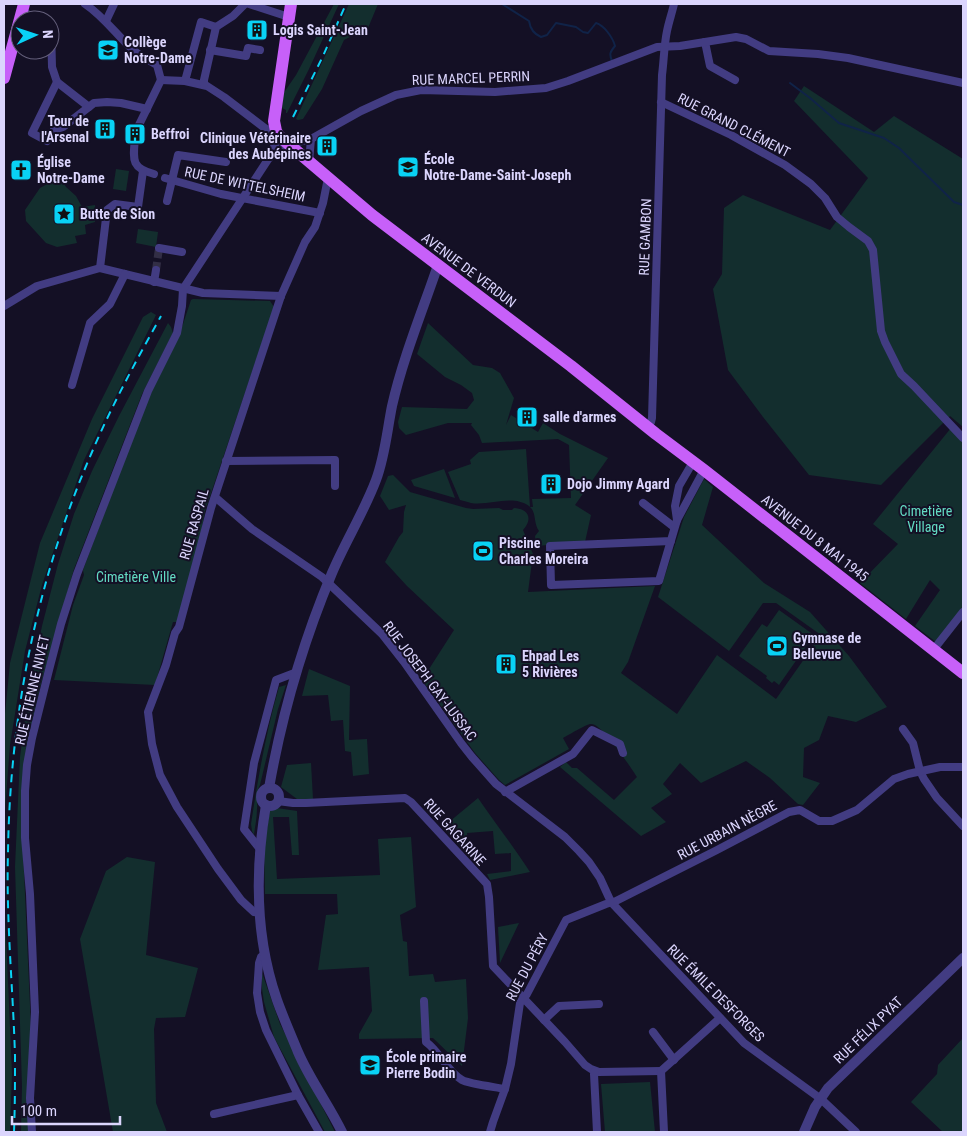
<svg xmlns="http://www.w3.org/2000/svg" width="967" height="1136" font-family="'Roboto Condensed',sans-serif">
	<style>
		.green { fill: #132e2e }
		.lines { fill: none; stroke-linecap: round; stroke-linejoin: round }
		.stream { stroke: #102348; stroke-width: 2 }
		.minor-tunnel { stroke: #322e45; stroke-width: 8; stroke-dasharray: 8 4; stroke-linecap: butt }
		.minor { stroke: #423c82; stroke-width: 8 }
		.tertiary { stroke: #423c82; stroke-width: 10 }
		.primary { stroke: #c760f9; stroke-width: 12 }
		.rail { stroke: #09d2f5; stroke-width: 2; stroke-dasharray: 8 6; stroke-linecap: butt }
		.labels { text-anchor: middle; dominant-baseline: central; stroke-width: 4; stroke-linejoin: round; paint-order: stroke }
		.poi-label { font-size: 14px; font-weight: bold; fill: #dbd5fd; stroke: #141025; text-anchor: start }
		.street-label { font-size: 14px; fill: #dbd5fd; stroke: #141025 }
		.park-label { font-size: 14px; fill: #63dbc3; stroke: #141025 }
	</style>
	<rect width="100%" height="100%" fill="#141025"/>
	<g class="green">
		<polygon points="334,4 339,4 309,69 287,113 286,113 286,110 282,108 283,94 296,75"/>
		<polygon points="349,4 378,4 368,28 344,40 322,89 303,119 298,120 296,119"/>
		<polygon points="804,86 874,132 894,116 963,159 963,427 950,416 881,485 809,475 763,417 728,370 713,289 722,274 724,208 743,195 830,230 868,178 794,101"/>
		<polygon points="116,169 129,171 126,191 113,189"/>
		<polygon points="60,177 66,187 76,196 82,207 95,205 95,222 85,225 86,234 75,236 77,243 57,247 46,243 26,221 25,210 40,188"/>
		<polygon points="138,229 158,232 156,247 136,243"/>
		<polygon points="193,299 270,301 274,307 205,511 200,540 178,622 173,622 155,685 54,680 73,605 84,575 83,570 150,392 179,336 191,300"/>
		<polygon points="151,312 156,315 84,460 42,585 25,651 10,745 4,823 4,891 12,1073 10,1132 4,1132 4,724 10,663 40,543 92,419 143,317"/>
		<polygon points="168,323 171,327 173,333 142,394 74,569 40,687 26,751 21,806 31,1028 29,1132 21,1132 22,1086 15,867 20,757 29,689 42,626 58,564 74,514 92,471 119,416"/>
		<path d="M 428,323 L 473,365 L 492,368 L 500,373 L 514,398 L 506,425 L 511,415 L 538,432 L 543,423 L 560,434 L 608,458 L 575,505 L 591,515 L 585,542 L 536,546 L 535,536 L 539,531 C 533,523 537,512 529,506 C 512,494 490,506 471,503 C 468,502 464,501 460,500 L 448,472 L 471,464 L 470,460 L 479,452 L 526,449 L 530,507 L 533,507 L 532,499 L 571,498 L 569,445 L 558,439 L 482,443 L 479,435 L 471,425 L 472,423 L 448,423 L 406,435 L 399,428 L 398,422 L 402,407 L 467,409 L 474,400 L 472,393 L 461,385 L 445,377 L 417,354 Z"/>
		<polygon points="951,428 963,442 963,607 936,642 915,626 940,590 930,580 906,619 860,583 898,544 873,524"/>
		<polygon points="444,469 455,498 414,486 411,480"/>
		<path d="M 393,475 L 410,492 L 466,508 L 473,509 L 499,508 L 503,510 L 512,510 L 514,508 C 529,509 533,519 523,530 L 533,554 L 528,592 L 655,586 L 628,662 L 621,673 L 677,714 L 717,655 L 776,699 L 821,635 L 776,603 L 763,603 L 729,651 L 658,597 L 684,517 L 704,479 L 713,487 L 702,525 L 764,583 L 810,612 L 849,656 L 887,707 L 856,722 L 828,716 L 819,740 L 804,748 L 803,777 L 820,783 L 803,805 L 798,804 L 770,778 L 746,761 L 701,783 L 680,763 L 663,784 L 672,794 L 651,808 L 666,822 L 641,836 L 560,767 L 566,762 L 572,768 L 577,768 L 614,800 L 637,777 C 631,768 602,723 591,724 C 586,724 569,735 563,738 L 569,749 L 505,785 L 499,780 L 475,753 L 422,680 L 454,630 L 407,586 L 385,562 L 399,537 L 403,532 L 404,512 L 406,505 L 389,510 L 380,496 L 388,476 Z"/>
		<polygon points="779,610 814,635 779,685 774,681 772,683 766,678 767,676 739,656 762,624 767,627"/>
		<polygon points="309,669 350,686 349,740 367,739 369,774 353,776 351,752 345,751 343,720 331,721 328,695 302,696"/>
		<path d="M 286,685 L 278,709 L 260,785 C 255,794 258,800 257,809 C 257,818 255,826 254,835 L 252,831 L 251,824 C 258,778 266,732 279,687 Z"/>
		<polygon points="311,763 313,799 297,799 281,787 287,765"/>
		<path d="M 478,798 C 495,823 514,847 530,872 L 490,880 L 487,874 L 511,871 L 511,853 L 495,854 L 493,831 L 467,833 L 469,855 L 443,827 Z"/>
		<polygon points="277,808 297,811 299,855 292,855 289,817 273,817 277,879 380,875 378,839 411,837 416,907 400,915 403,941 407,942 409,976 433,974 435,982 466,979 468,1018 462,1066 433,1038 359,1039 359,1034 372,1011 369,967 318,970 326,915 338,914 337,894 265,894 264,847 270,810"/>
		<polygon points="127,857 155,862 146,955 198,968 185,1017 156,1018 154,1029 156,1103 167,1132 113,1132 80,939 106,871"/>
		<polygon points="519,923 500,963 498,927"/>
		<polygon points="262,973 280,1024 335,1132 325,1132 274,1037 264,1002 262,989"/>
		<polygon points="963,1038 963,1132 943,1132 911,1102 937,1074 938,1065"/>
		<polygon points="650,1082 655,1132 605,1132 601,1084"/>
	</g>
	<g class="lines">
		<g class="stream">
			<path d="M 502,4 L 529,21 C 530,28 534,34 541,37 L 547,35 L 556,23 L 576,27 L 583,32 L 588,33 L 596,23 C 604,25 613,38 615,46 C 610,52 609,54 612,61"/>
			<polyline points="790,83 810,98 839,123 884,138 899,148 954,202 963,205"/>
		</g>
		<polyline class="minor-tunnel" points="156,270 159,248"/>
		<g class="minor">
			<path d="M 85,4 C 103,16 115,33 131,48 C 138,55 148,60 157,65 L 161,80"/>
			<polyline points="249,4 289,17"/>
			<polyline points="22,12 42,20"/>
			<polyline points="106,21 114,4"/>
			<polyline points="50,25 51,26 52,67 57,82 89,107"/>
			<polyline points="705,42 710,66 735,80"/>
			<polyline points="210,50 246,56 248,48 260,50"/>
			<polyline points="161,80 185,81 207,86 224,97 266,129 276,131"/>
			<polyline points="185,81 201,22 216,27"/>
			<polyline points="57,82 32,133 47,141 54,130 63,127 94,103 107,102 121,103 147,109"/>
			<polyline points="204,85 204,80 216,27 233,16 245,4"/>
			<polyline points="661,102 731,135 785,165 811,184 825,198 837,217 849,227 868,241 873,250 881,331 885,342 901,374 914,386 963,438"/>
			<polyline points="137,129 161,80"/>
			<path d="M 135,138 C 133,160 131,168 154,174"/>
			<polyline points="269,158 289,144 311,139 361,111 396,95 421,90 495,92 546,88 568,81 657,47 680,46 736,37 746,39 769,51 818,54 848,58 963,83"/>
			<polyline points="309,162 311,139"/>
			<polyline points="165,178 221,194 320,213"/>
			<polyline points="167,201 178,155 226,162"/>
			<polyline points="159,248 182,252"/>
			<polyline points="100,268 107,210 115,204 138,207 143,171"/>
			<polyline points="154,282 156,270"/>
			<polyline points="4,306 37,286 100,268 203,293 281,296"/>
			<polyline points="72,385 90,323 110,304 125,274"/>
			<path d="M 647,428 L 651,422 L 652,418 L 662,75 C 664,60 664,45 667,31 C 669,21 672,13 674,4"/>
			<polyline points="226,461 335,460 335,486"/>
			<polyline points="215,497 252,529 322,577 382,634 404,662 461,743 472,757 496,784 565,837 579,851 589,862 600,878 611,902 744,1043 821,1099 856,1132"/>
			<polyline points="643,503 674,527"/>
			<polyline points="677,520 675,506 679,486 693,462"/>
			<polyline points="671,541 550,546 551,585 659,581 677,520 704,470"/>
			<polyline points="934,649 963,612"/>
			<polyline points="903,729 913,743 920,771 924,779 937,798 963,826"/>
			<polyline points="505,792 573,754 592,730 620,744 623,753"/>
			<polyline points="278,801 293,803 306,803 405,798 411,802 487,884 489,897 493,966 565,1042 585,1065 591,1069 599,1072 661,1071"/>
			<polyline points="260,849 244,829 254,763 276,680 297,672"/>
			<polyline points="259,913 254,912 241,900 218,869 177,807 160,775 152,744 148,712 166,665 175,633 179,627 211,508 281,296 305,242 315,227 323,203 328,178"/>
			<polyline points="265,954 261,957 259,963 257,993 260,1012 266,1030 298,1095 319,1132"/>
			<path d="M 424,1001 L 426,1042 C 440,1052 447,1071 462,1080 C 469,1084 495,1087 505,1089"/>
			<polyline points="544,1020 559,1006 599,1004"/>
			<polyline points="653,1032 674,1060"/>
			<polyline points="595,1071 594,1074 597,1132"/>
			<polyline points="661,1071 720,1018"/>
			<polyline points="661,1071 664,1132"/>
			<polyline points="214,1114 298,1095"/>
			<polyline points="32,1132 30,1098 35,1012 30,894 25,838 25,791 27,765 32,738 49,670 61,624 77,574 148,391 177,333 182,306 183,289 269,158 279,136"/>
			<polyline points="490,1132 493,1122 505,1089 511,1064 520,1003 527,994 566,920 606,904 616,901 717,850 789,812 800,810 819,821 832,821 857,810 894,779 908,774 940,767 963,767"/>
		</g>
		<g class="tertiary">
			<path d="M 269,788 C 282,714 303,642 332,573 C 345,542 364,512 376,480 C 385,456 387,431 392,406 C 403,358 422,312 438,265"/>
			<circle cx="270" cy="797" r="9"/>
			<path d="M 266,805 C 255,869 255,937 277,1000 C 283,1017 291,1035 298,1052 C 310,1080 329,1105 342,1132"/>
			<polyline points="804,1132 815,1107 828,1088 963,958"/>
		</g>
		<g class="primary">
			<polyline points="291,4 274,121 276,131 279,136 372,215 571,366 656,434 704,470 963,673"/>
			<polyline points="4,78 24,4"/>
		</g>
		<g class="rail">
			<polyline points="293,117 323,56 346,4"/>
			<path d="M 14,1132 C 15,1107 15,1081 15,1056 C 13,988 6,920 8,852 C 10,715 37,578 92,452 C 112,405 136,361 161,316"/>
		</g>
	</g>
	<defs>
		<g id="building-square" transform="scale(1.125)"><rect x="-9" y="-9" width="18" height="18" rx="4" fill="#09d2f5" stroke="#141025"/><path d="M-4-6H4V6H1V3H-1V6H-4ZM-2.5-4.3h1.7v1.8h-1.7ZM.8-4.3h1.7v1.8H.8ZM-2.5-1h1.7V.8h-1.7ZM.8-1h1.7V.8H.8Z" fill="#111"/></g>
		<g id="school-square" transform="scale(1.125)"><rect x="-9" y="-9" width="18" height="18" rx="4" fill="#09d2f5" stroke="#141025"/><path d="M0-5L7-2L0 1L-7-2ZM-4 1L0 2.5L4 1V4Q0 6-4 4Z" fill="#111"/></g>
		<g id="church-square" transform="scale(1.125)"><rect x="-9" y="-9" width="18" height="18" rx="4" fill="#09d2f5" stroke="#141025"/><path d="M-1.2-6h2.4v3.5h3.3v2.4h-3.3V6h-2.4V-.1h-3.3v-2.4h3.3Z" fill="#111"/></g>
		<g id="sight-square" transform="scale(1.125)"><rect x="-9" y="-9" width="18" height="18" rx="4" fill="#09d2f5" stroke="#141025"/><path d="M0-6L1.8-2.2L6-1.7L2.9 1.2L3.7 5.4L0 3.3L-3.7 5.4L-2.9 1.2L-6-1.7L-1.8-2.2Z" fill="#111"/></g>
		<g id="stadium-square" transform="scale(1.125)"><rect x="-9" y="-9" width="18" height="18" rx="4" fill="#09d2f5" stroke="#141025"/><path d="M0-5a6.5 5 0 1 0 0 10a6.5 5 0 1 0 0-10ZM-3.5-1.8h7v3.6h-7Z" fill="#111"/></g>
	</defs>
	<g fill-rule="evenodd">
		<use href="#building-square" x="257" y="30"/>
		<use href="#school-square" x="108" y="50"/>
		<use href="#building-square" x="105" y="129"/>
		<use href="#building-square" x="135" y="134"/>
		<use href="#building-square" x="327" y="146"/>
		<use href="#school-square" x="408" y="167"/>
		<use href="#church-square" x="21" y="170"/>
		<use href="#sight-square" x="64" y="214"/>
		<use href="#building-square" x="527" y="417"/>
		<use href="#building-square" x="551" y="484"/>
		<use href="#stadium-square" x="483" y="551"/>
		<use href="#stadium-square" x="777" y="646"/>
		<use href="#building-square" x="506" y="664"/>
		<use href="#school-square" x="370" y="1065"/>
	</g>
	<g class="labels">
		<g class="poi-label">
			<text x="273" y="30">Logis Saint-Jean</text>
			<text x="124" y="42">Collège<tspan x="124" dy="16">Notre-Dame</tspan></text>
			<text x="89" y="121" text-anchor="end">Tour de<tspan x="89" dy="16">l'Arsenal</tspan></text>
			<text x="151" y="134">Beffroi</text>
			<text x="311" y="138" text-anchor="end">Clinique Vétérinaire<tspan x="311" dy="16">des Aubépines</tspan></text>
			<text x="424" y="159">École<tspan x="424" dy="16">Notre-Dame-Saint-Joseph</tspan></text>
			<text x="37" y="162">Église<tspan x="37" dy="16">Notre-Dame</tspan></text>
			<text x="80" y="214">Butte de Sion</text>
			<text x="543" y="417">salle d'armes</text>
			<text x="567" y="484">Dojo Jimmy Agard</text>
			<text x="499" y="543">Piscine<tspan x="499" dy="16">Charles Moreira</tspan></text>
			<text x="793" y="638">Gymnase de<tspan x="793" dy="16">Bellevue</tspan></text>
			<text x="522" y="656">Ehpad Les<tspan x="522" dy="16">5 Rivières</tspan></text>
			<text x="386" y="1057">École primaire<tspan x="386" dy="16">Pierre Bodin</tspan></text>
		</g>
		<g class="street-label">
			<text transform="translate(471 78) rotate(-2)">RUE MARCEL PERRIN</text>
			<text transform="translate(734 125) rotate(27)">RUE GRAND CLÉMENT</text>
			<text transform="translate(245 184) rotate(12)">RUE DE WITTELSHEIM</text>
			<text transform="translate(645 237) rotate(-88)">RUE GAMBON</text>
			<text transform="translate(469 270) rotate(37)">AVENUE DE VERDUN</text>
			<text transform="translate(194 524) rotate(-74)">RUE RASPAIL</text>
			<text transform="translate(815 538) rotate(38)">AVENUE DU 8 MAI 1945</text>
			<text transform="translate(430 681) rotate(53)">RUE JOSEPH GAY-LUSSAC</text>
			<text transform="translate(32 690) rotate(-77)">RUE ÉTIENNE NIVET</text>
			<text transform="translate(727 830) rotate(-28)">RUE URBAIN NÈGRE</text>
			<text transform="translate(455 832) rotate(48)">RUE GAGARINE</text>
			<text transform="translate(527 967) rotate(-62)">RUE DU PÉRY</text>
			<text transform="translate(716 993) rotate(45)">RUE ÉMILE DESFORGES</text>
			<text transform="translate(868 1030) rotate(-44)">RUE FÉLIX PYAT</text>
		</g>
		<g class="park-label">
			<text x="926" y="511">Cimetière<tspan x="926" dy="16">Village</tspan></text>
			<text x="136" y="577">Cimetière Ville</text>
		</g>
	</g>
	<rect width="967" height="1136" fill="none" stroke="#dbd5fd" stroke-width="10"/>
	<g transform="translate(35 35) rotate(87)"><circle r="24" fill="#141025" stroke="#645f7b"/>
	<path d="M0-4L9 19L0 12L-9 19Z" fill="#09d2f5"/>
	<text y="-8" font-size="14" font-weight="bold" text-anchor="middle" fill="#dbd5fd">N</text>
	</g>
	<path d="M12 1116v8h108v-8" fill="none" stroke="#dbd5fd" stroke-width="2.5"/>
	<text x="20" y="1116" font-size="15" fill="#dbd5fd" stroke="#141025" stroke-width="4" paint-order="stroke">100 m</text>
</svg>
